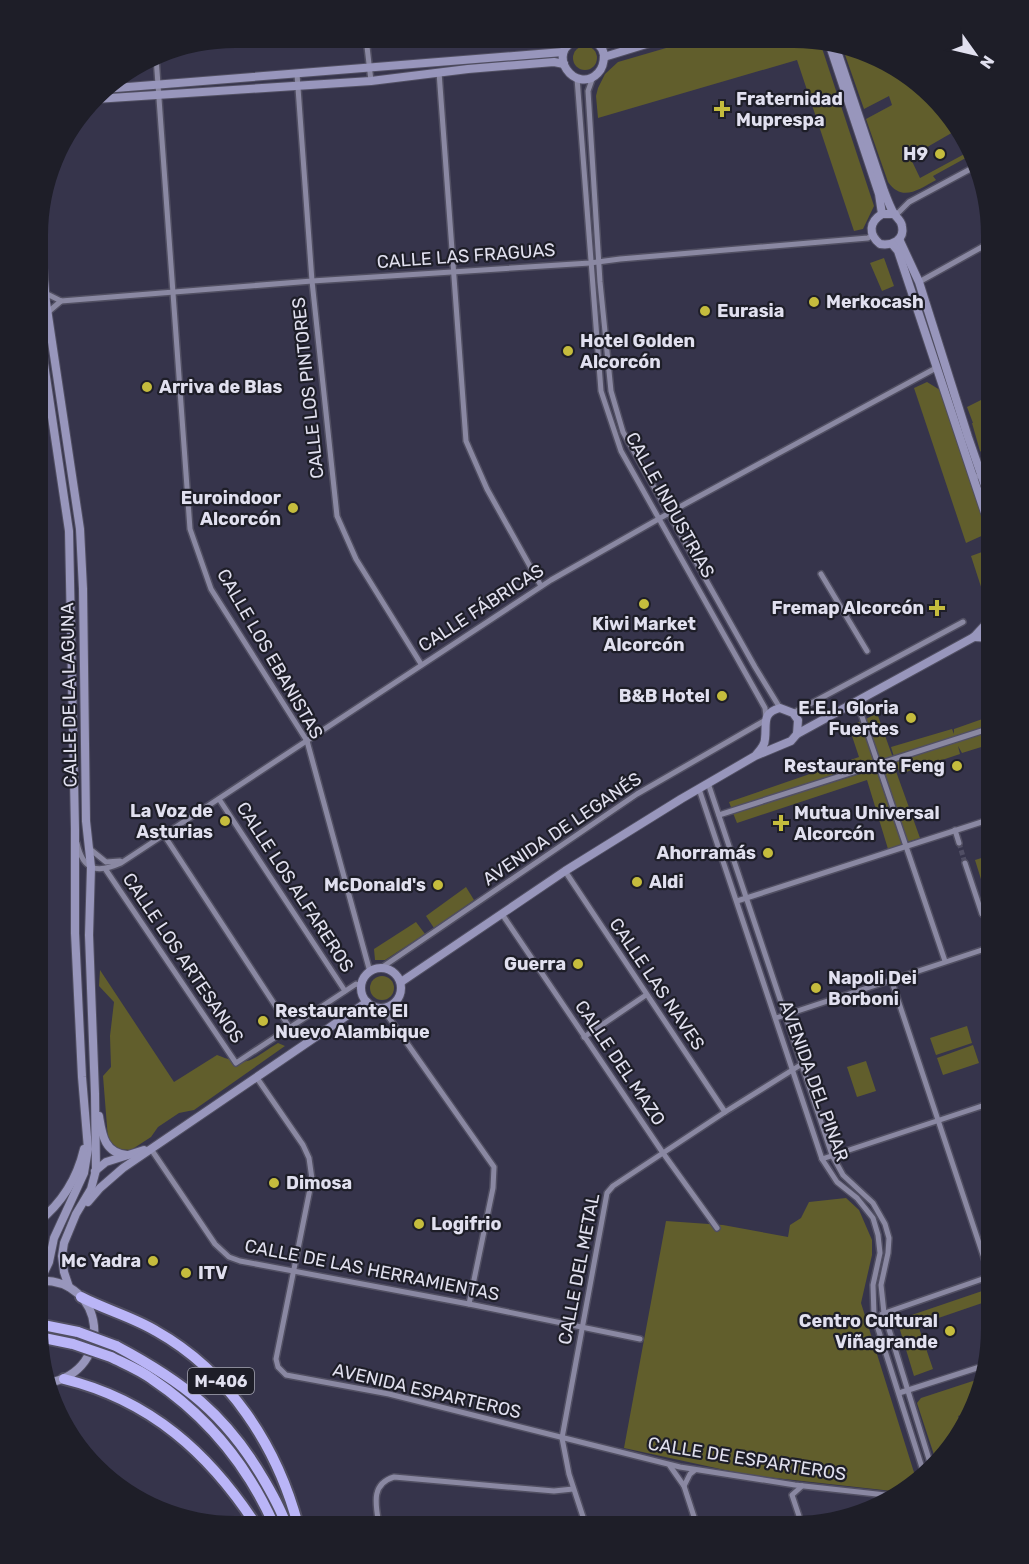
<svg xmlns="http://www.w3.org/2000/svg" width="1029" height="1564" font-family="Rubik,sans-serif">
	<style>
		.green { fill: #615e2c }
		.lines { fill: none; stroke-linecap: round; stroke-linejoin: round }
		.street-tunnel { stroke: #504e64; stroke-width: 5; stroke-dasharray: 5 2.5; stroke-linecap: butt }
		.street-casing { stroke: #514f62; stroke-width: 8 }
		.secondary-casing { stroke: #514f62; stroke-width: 10 }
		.highway-casing { stroke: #514f62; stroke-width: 14 }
		.street { stroke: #8a88a2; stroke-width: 5 }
		.secondary { stroke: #9896bc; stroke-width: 8 }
		.highway { stroke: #bab5f7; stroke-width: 10 }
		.highway-bridge-casing { stroke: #514f62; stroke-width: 14; stroke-linecap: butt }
		.highway-bridge { stroke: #bab5f7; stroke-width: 10 }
		.poi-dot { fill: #c5bc3d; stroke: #1e1e28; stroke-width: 2 }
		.labels { text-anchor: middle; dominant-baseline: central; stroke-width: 4.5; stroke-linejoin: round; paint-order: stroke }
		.shield { fill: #1e1e28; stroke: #a6a6b3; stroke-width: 1.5 }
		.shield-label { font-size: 16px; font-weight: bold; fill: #e1e0ef }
		.poi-label { font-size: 18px; font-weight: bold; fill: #e1e0ef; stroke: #1e1e28; text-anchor: start }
		.street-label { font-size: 18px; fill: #e1e0ef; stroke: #1e1e28 }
	</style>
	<rect width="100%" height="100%" fill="#36344b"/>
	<g class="green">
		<polygon points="697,39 819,39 874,206 863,229 854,231 797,60 598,118 596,96 598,88 605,74 618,62"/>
		<circle cx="585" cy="58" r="12"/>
		<path d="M 843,49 L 914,78 L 955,131 L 910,157 L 920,178 L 970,151 L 973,154 L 933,176 L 936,180 C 918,190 902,202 888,182 L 866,119 L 892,105 L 889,96 L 864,109 Z"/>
		<polygon points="884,258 894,286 882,291 870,263"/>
		<polygon points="927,382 940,390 988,533 966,543 914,388"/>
		<polygon points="991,395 991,459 980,451 972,423 973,423 967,407"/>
		<polygon points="982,552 990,591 984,596 971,556"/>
		<polygon points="877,713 893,758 879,763 866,719"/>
		<polygon points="991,716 991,744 962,753 958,746 960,754 900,774 896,762 956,742 895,760 891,747 952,729 954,734 954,729"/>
		<polygon points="861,721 873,751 875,763 732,810 729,802 859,757 849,727"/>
		<polygon points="893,763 920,838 907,842 882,767"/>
		<polygon points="876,769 902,845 888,849 867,780 737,823 733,813"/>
		<polygon points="991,855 991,911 975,860"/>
		<polygon points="466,887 474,900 434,928 426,916"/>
		<polygon points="416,922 425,934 385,960 375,960 374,949"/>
		<path d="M 100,970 L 174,1082 L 217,1055 C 250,1068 250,1060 278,1043 L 285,1046 L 194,1110 L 179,1113 L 158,1127 L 151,1137 L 131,1150 L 118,1149 L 108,1139 L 103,1076 L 111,1067 L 110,1036 L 114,1002 L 99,986 Z"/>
		<circle cx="382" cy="988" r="12"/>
		<polygon points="967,1026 972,1043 936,1055 930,1038"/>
		<polygon points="973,1045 979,1063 943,1075 937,1058"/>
		<polygon points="866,1061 876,1091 857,1097 847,1067"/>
		<polygon points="846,1198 859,1210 872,1240 872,1255 861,1303 917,1482 901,1492 748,1475 624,1448 666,1221 723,1225 788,1237 790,1225 801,1218 809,1202"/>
		<polygon points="991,1288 991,1300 918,1325 933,1369 914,1376 897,1320"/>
		<polygon points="979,1379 967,1413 958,1416 962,1426 958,1439 937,1464 917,1403 921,1398"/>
	</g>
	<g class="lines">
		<g class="street-tunnel">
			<polyline points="959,843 965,863"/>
			<polyline points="982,914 988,932"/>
		</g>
		<g class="street-casing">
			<g id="street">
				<polyline points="366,38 371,81"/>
				<polyline points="156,57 190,529 211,589 307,741 370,972"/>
				<polyline points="439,72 466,441 487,489 541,586"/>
				<polyline points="297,74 312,281 337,516 356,559 421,664"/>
				<polyline points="593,77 588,91 600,282 611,391 623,432 755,667 780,708"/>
				<polyline points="577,78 601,391 621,451 765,708 766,717"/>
				<polyline points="895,216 909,202 978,165"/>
				<polyline points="919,282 991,242"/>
				<polyline points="45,293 61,301 312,281 590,263 620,259 868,238 872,235"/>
				<polyline points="47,313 61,301"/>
				<polyline points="985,315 991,312"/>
				<polyline points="978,476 991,471"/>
				<polyline points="821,574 867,651"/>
				<polyline points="857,702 945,961"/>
				<polyline points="793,713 963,622"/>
				<polyline points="708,783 832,1155 843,1175 873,1203 885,1224 889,1238 888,1253 881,1285 884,1313 932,1469"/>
				<polyline points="699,789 822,1159 837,1182 857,1198 873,1218 878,1235 880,1253 873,1285 874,1316 925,1477"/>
				<polyline points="219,799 345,991"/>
				<polyline points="719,815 991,728"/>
				<polyline points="955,830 959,843"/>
				<polyline points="164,835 290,1028"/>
				<path d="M 77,843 C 83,870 96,874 121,863 L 551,580 L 685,504 L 936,368"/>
				<polyline points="90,849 106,862 120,861"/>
				<polyline points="965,863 982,914"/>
				<polyline points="106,870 236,1063 356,984 361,986"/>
				<polyline points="565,871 725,1112"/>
				<polyline points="737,901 991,819"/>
				<polyline points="502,914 663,1153 717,1228"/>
				<polyline points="988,932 991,943"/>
				<polyline points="381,968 637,794 764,721"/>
				<polyline points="891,979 986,1264 991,1274"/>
				<polyline points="383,1009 494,1167 493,1188 469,1304"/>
				<polyline points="776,1018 991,947"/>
				<polyline points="584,1037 646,995"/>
				<polyline points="257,1078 303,1145 309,1158 312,1179 276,1359 278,1367 286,1375 389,1394 680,1467 795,1485 895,1496"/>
				<polyline points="151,1149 215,1244 229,1257 240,1261 474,1305 640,1339"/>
				<polyline points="822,1159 991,1103"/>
				<polyline points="882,1314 991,1276"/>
				<polyline points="899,1393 983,1366"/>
				<polyline points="670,1466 684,1486"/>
				<polyline points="695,1470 690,1474 684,1486 697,1526"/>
				<polyline points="802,1486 792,1495 802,1525"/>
				<path d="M 379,1525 C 376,1506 370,1484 394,1477 L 554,1491 L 573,1489"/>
				<polyline points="586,1526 569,1474 562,1438 607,1193 613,1186 725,1112 802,1064"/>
			</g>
		</g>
		<g class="secondary-casing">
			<g id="secondary">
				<path d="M 578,39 C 543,52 576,96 598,73 C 603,68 604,62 604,55 C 603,47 596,41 589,39"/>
				<polyline points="829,43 879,194 882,214"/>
				<path d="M 835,45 L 884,191 C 887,199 890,207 894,214 C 897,218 901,220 902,226 C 905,240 892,246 880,244 C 868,234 869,222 882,214 L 895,214"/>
				<polyline points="600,46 625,39"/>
				<polyline points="604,57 663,39"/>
				<polyline points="103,89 563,52"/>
				<polyline points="95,99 371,81 468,69 554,62 564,64"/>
				<polyline points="39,222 46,302 80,529 83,589 86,821 91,867 89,935 95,1094 96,1170 91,1189 76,1214 64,1243 62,1256 64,1272 69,1287"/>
				<polyline points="899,239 919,282 968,437 991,503"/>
				<polyline points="892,244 898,251 991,531"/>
				<polyline points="39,330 69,531 75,829 75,933 82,1077 88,1149 84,1173 54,1238 49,1262 40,1281"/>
				<polyline points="974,637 991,638"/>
				<polyline points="797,734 974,637 987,623 990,614"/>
				<circle cx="381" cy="988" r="20"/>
				<path d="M 401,982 L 565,871 L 681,799 L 755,756 L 791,741 L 797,734 L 798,720 L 793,713 L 780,708 C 761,713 767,724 765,739 C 765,746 759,751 755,756"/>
				<path d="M 99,1116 C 102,1134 104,1153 127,1155"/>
				<polyline points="95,1171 106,1162 144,1150"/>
				<polyline points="88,1202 100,1188 123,1168 367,1002"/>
				<path d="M 38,1222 C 62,1203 77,1179 84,1149"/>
				<path d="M 38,1281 C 106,1277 116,1371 48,1383"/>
			</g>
		</g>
		<g class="highway-casing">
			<g id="highway">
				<path d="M 81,1297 C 106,1310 133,1317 156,1331 C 229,1372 277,1446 298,1525"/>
				<polyline points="38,1324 78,1332"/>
				<polyline points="39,1337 73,1344"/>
				<path d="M 116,1346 C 182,1381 226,1414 264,1480 C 272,1494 281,1509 286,1525"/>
				<path d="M 111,1357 C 125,1364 140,1370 152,1379 C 207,1416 247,1464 274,1525"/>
				<path d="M 64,1379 C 150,1400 209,1453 256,1525"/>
			</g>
		</g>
		<use href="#street" class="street"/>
		<use href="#secondary" class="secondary"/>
		<use href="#highway" class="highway"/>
		<g class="highway-bridge-casing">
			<g id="highway-bridge">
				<polyline points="78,1332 116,1346"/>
				<polyline points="73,1344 111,1357"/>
			</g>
		</g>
		<use href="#highway-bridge" class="highway-bridge"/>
	</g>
	<g class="poi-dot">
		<path d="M719 100h6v6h6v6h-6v6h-6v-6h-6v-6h6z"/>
		<circle cx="940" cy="154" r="6"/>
		<circle cx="814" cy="302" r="6"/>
		<circle cx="705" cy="311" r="6"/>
		<circle cx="568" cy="351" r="6"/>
		<circle cx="147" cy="387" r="6"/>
		<circle cx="293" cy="508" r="6"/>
		<circle cx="644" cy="604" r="6"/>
		<path d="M934 599h6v6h6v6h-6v6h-6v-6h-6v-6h6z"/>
		<circle cx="722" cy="696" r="6"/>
		<circle cx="911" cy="718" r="6"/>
		<circle cx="957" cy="766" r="6"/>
		<circle cx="225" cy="821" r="6"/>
		<path d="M778 814h6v6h6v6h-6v6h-6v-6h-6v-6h6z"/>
		<circle cx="768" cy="853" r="6"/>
		<circle cx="637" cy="882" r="6"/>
		<circle cx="438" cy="885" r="6"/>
		<circle cx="578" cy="964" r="6"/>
		<circle cx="816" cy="988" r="6"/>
		<circle cx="263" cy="1021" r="6"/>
		<circle cx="274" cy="1183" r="6"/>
		<circle cx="419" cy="1224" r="6"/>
		<circle cx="153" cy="1261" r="6"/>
		<circle cx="186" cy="1273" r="6"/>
		<circle cx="950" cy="1331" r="6"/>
	</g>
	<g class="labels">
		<rect class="shield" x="188" y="1368" width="66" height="26" rx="4.5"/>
		<g class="shield-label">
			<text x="221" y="1381">M-406</text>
		</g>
		<g class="poi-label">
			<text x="736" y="99">Fraternidad<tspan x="736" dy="21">Muprespa</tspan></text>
			<text x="928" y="154" text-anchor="end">H9</text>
			<text x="826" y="302">Merkocash</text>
			<text x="717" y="311">Eurasia</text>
			<text x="580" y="341">Hotel Golden<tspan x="580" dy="21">Alcorcón</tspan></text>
			<text x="159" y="387">Arriva de Blas</text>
			<text x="281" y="498" text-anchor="end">Euroindoor<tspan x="281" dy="21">Alcorcón</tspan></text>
			<text x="924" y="608" text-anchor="end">Fremap Alcorcón</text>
			<text x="644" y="624" text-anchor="middle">Kiwi Market<tspan x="644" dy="21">Alcorcón</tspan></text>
			<text x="710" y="696" text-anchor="end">B&amp;B Hotel</text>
			<text x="899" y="708" text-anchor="end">E.E.I. Gloria<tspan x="899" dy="21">Fuertes</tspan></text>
			<text x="945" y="766" text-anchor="end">Restaurante Feng</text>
			<text x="213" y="811" text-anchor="end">La Voz de<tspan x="213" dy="21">Asturias</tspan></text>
			<text x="794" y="813">Mutua Universal<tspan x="794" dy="21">Alcorcón</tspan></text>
			<text x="756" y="853" text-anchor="end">Ahorramás</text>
			<text x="649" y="882">Aldi</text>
			<text x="426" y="885" text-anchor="end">McDonald's</text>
			<text x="566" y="964" text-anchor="end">Guerra</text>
			<text x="828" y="978">Napoli Dei<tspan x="828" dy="21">Borboni</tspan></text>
			<text x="275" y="1011">Restaurante El<tspan x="275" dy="21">Nuevo Alambique</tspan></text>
			<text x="286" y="1183">Dimosa</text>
			<text x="431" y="1224">Logifrio</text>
			<text x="141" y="1261" text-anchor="end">Mc Yadra</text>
			<text x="198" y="1273">ITV</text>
			<text x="938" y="1321" text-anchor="end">Centro Cultural<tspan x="938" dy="21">Viñagrande</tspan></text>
		</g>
		<g class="street-label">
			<text transform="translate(466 256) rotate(-4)">CALLE LAS FRAGUAS</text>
			<text transform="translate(308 388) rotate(-96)">CALLE LOS PINTORES</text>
			<text transform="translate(670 505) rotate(61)">CALLE INDUSTRIAS</text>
			<text transform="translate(481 608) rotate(-33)">CALLE FÁBRICAS</text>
			<text transform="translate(270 654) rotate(60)">CALLE LOS EBANISTAS</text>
			<text transform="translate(69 695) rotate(-91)">CALLE DE LA LAGUNA</text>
			<text transform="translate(562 829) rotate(-34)">AVENIDA DE LEGANÉS</text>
			<text transform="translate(295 887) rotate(57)">CALLE LOS ALFAREROS</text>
			<text transform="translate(183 958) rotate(56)">CALLE LOS ARTESANOS</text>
			<text transform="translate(657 984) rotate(56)">CALLE LAS NAVES</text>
			<text transform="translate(620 1063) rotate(56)">CALLE DEL MAZO</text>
			<text transform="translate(814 1081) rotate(70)">AVENIDA DEL PINAR</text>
			<text transform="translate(579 1269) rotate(-79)">CALLE DEL METAL</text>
			<text transform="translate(372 1270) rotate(11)">CALLE DE LAS HERRAMIENTAS</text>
			<text transform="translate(427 1391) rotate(13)">AVENIDA ESPARTEROS</text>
			<text transform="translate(747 1459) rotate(9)">CALLE DE ESPARTEROS</text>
		</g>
	</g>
	<path d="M0 0H1029V1564H0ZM235 48H794A187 187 0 0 1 981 235V1329A187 187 0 0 1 794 1516H235A187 187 0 0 1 48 1329V235A187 187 0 0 1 235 48Z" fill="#1e1e28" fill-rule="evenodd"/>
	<g transform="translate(975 54) rotate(124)" stroke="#1e1e28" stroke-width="4.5" paint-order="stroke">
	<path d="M0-4.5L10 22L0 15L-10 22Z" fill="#e1e0ef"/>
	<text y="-9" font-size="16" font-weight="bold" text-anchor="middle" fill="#e1e0ef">N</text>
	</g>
</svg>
